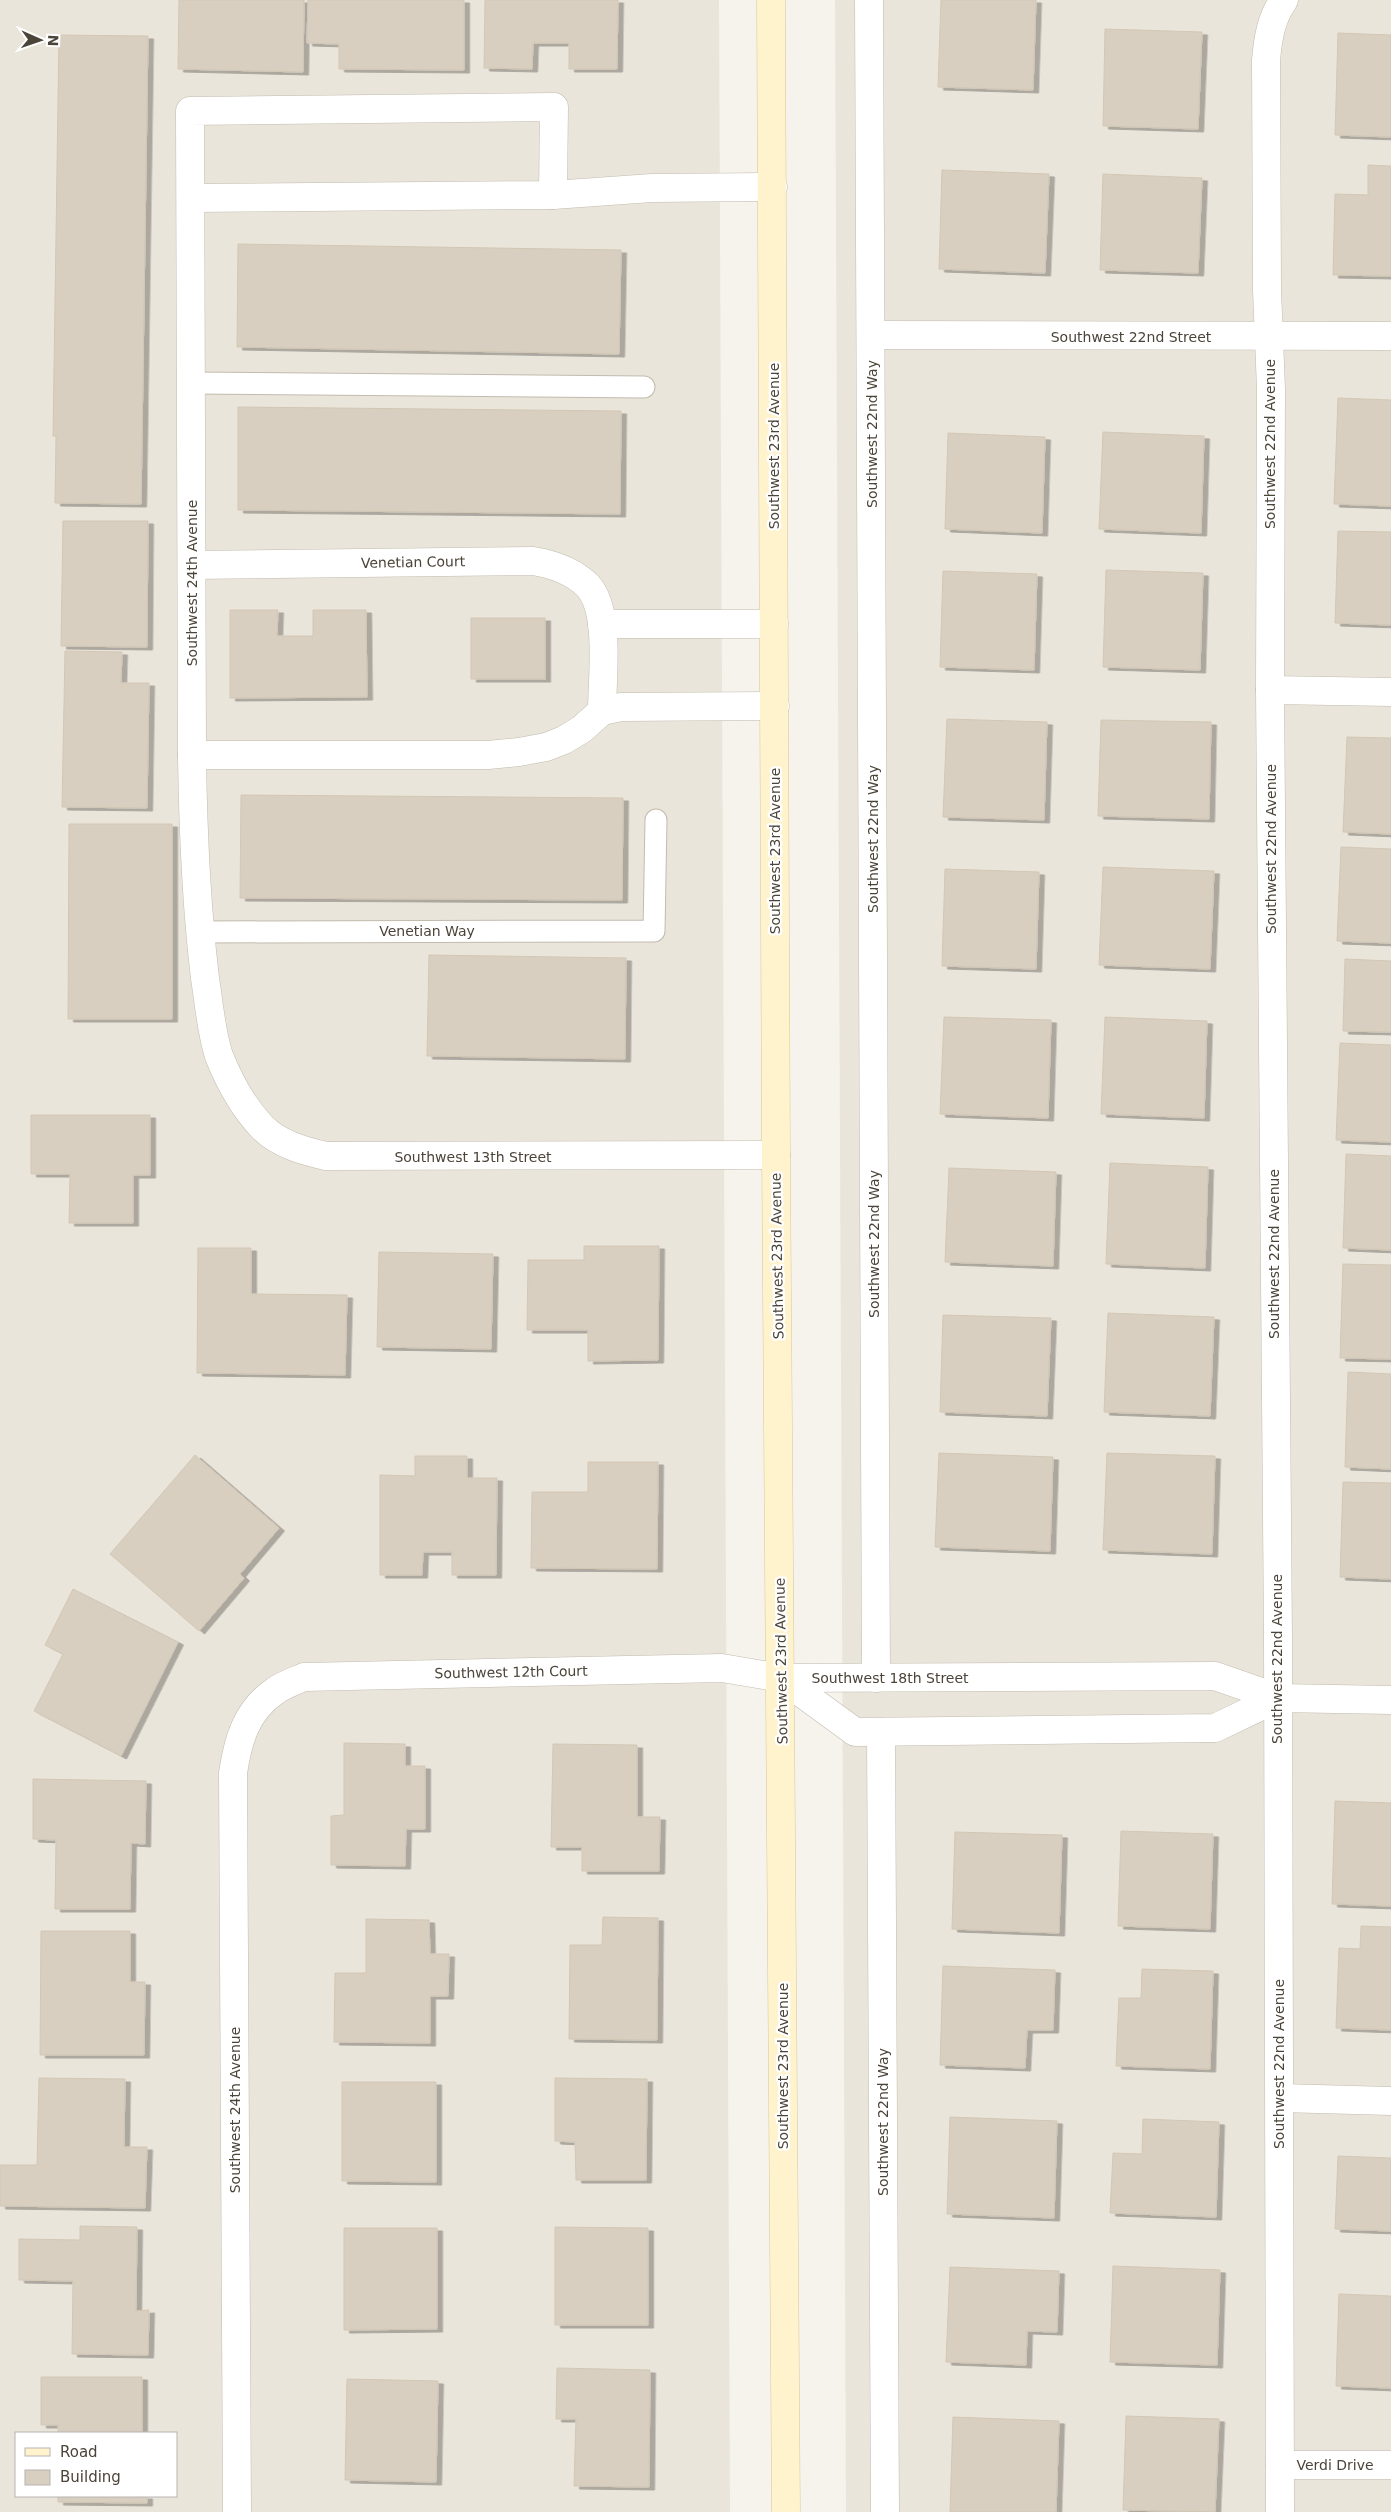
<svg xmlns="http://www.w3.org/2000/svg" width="1391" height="2512" font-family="'DejaVu Sans',sans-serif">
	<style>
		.residential { fill: #eae5da; fill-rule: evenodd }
		.building { fill: #d8cfc1; stroke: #d3c7b4; filter: url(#shadow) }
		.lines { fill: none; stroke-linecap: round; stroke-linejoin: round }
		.lane-casing { stroke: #c2bbae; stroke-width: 23 }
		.street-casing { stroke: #c2bbae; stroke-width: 29 }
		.secondary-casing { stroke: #d6c79b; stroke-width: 29 }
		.lane { stroke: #fff; stroke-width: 21 }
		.street { stroke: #fff; stroke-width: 28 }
		.secondary { stroke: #fff3cd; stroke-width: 28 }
		.labels { text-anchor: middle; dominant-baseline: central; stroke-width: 4.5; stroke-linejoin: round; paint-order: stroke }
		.street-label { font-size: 14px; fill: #4b4439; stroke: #fff }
	</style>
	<defs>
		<filter id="shadow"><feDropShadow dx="5.5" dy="3" stdDeviation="0" flood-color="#0004"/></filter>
	</defs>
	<rect width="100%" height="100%" fill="#f6f3ec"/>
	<g class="residential">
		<path d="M 0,0 L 719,0 L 730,2512 L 0,2512 ZM 16,2433 L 176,2433 L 176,2496 L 16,2496 Z"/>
		<polygon points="835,0 1391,0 1391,2512 846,2512"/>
	</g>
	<g class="building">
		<polygon points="179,0 304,0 303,72 178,69"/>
		<polygon points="308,0 464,0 464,70 339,69 339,44 307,43"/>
		<polygon points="485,0 618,0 617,69 569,69 569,43 533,43 532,69 484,68"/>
		<polygon points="941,0 1036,0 1033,90 938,87"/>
		<polygon points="1105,29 1202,32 1198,129 1103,126"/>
		<polygon points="1338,33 1391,35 1391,137 1335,135"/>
		<polygon points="59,35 148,36 141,504 55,503 56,436 53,436"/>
		<polygon points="1368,165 1391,166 1391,276 1333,275 1335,194 1368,195"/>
		<polygon points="942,170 1049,174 1045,273 939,269"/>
		<polygon points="1103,174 1202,178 1198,273 1100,270"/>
		<polygon points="238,244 621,250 619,354 237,347"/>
		<polygon points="1338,398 1391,400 1391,506 1334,504"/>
		<polygon points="238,407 621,411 620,514 238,510"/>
		<polygon points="1103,432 1204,436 1201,533 1099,529"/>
		<polygon points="948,433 1045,437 1042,533 945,529"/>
		<polygon points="63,521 148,521 147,647 61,646"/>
		<polygon points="1338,531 1391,532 1391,625 1335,623"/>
		<polygon points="1106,570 1203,573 1200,670 1103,667"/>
		<polygon points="943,571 1037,574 1034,670 940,667"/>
		<polygon points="230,610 278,610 277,636 313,636 313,610 366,610 367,697 230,698"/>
		<rect x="471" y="618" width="74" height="61"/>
		<polygon points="65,651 122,652 121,683 149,683 147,808 62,807"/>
		<polygon points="947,719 1047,722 1044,820 943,817"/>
		<polygon points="1101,720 1211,722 1209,819 1098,816"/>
		<polygon points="1347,737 1391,738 1391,834 1343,832"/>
		<polygon points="241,795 623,798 622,900 240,898"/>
		<polygon points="69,824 172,824 172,1019 68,1019"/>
		<polygon points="1341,847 1391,849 1391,943 1337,941"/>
		<polygon points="1103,867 1214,871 1210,969 1099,965"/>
		<polygon points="945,869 1039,872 1036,969 942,966"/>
		<polygon points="429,955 626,958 625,1059 427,1056"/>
		<polygon points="1345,959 1391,961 1391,1032 1343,1031"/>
		<polygon points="944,1017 1051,1020 1048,1118 940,1114"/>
		<polygon points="1105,1017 1207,1021 1204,1118 1101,1114"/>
		<polygon points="1340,1043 1391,1045 1391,1142 1336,1140"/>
		<polygon points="31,1115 150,1115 150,1175 133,1175 133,1223 69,1223 70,1174 31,1174"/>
		<polygon points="1346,1154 1391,1156 1391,1250 1343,1248"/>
		<polygon points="1110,1163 1208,1167 1205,1268 1106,1264"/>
		<polygon points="949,1168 1056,1172 1053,1266 945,1262"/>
		<polygon points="584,1246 659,1246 658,1360 588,1361 588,1330 527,1330 528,1260 584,1260"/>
		<polygon points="198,1248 251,1248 251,1294 347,1295 345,1375 197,1373"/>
		<polygon points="379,1252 493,1254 491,1349 377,1347"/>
		<polygon points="1343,1264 1391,1265 1391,1359 1340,1358"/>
		<polygon points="1108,1313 1214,1317 1210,1416 1104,1412"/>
		<polygon points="943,1315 1051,1318 1047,1416 940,1412"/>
		<polygon points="1348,1372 1391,1374 1391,1469 1345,1467"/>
		<polygon points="939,1453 1053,1457 1050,1551 935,1547"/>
		<polygon points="1107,1453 1215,1456 1212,1554 1103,1550"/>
		<polygon points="195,1455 279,1528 240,1574 244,1578 199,1631 110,1554"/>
		<polygon points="415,1456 467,1456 467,1478 497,1478 496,1575 452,1575 452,1552 423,1552 422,1575 380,1575 380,1475 415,1476"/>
		<polygon points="588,1462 658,1462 657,1569 531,1568 532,1492 588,1492"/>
		<polygon points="1343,1482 1391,1483 1391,1579 1340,1577"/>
		<polygon points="73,1589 178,1642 121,1756 34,1711 63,1654 45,1645"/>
		<polygon points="344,1743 405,1744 405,1766 425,1766 425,1829 406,1829 405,1866 331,1865 331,1816 344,1815"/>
		<polygon points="553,1744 637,1745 637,1817 660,1817 659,1871 582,1871 582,1847 551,1847"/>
		<polygon points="33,1779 146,1781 145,1844 131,1843 130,1909 55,1909 56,1840 33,1839"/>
		<polygon points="1335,1801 1391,1803 1391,1906 1332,1904"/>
		<polygon points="1121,1831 1213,1834 1210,1929 1118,1926"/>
		<polygon points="955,1832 1062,1835 1059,1933 952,1929"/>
		<polygon points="603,1917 658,1918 657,2040 569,2039 570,1945 602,1945"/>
		<polygon points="366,1919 429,1920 430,1954 449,1954 448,1996 430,1996 430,2043 334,2042 335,1973 366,1973"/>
		<polygon points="1361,1926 1391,1927 1391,2030 1336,2028 1339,1948 1360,1949"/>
		<polygon points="41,1931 130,1931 130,1982 145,1982 144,2055 40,2055"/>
		<polygon points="943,1966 1055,1970 1053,2030 1027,2030 1025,2068 940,2065"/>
		<polygon points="1142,1969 1213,1971 1210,2069 1116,2066 1119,1998 1141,1998"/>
		<polygon points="39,2078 125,2079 124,2147 147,2147 145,2208 0,2206 0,2165 37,2165"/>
		<polygon points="555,2078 647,2079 646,2180 576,2180 575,2142 555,2141"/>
		<polygon points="342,2082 436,2082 436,2182 342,2181"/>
		<polygon points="950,2117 1057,2121 1054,2218 947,2214"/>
		<polygon points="1143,2119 1219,2122 1216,2217 1110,2213 1113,2153 1142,2154"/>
		<polygon points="1338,2156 1391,2158 1391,2231 1335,2229"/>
		<polygon points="80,2226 137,2227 136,2311 149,2310 148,2355 72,2354 73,2281 19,2280 19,2239 80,2240"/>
		<polygon points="555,2227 648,2228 648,2325 555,2325"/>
		<polygon points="344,2228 437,2228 437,2329 344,2330"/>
		<polygon points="1113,2266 1220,2270 1217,2365 1110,2362"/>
		<polygon points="950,2267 1059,2271 1057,2332 1027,2331 1026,2365 946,2362"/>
		<polygon points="1339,2294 1391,2296 1391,2388 1336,2386"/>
		<polygon points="557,2368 650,2370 649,2487 574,2486 576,2419 556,2419"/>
		<polygon points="41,2377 142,2377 142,2433 58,2433 58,2425 41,2425"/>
		<polygon points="347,2379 438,2381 436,2482 345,2480"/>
		<polygon points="1126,2416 1219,2419 1215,2512 1123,2510"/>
		<polygon points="953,2417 1059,2421 1056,2512 950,2512"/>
		<polygon points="58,2496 147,2496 147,2503 58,2502"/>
	</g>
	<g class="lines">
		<g class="lane-casing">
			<g id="lane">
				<polyline points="191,383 644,387"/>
				<polyline points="199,932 654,931 656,820"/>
			</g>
		</g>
		<g class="street-casing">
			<g id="street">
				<polyline points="869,0 876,1678"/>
				<path d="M 553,195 L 554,107 L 190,111 L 192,755 C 193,830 196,904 205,978 C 209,1003 211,1032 219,1056 C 229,1081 243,1107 262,1127 C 278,1144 304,1151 326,1156 L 776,1155"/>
				<polyline points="191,198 553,195 652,188 773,187"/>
				<polyline points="872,335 1391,336"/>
				<path d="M 192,565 L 533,561 C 552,564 573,571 588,586 C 611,611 602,679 602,711"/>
				<polyline points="602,624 774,624"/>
				<polyline points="1270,690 1391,692"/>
				<polyline points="192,755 488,755 519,752 546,747 564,740 582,729 602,711 621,707 775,706"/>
				<polyline points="781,1678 855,1732 1215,1728 1278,1698"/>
				<polyline points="881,1732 885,2512"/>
				<polyline points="1280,2098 1391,2101"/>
				<polyline points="1280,2465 1391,2465"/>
				<path d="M 237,2512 L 233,1773 C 238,1740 246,1711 275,1691 C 283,1685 295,1681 304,1677 L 722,1668 L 781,1678 L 1215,1676 L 1278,1698 L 1391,1700"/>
				<path d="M 1280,2512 L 1278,1636 L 1270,690 L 1271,389 L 1267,290 L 1266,60 C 1268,38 1271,18 1284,0"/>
			</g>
		</g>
		<g class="secondary-casing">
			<polyline id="secondary" points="771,0 776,1155 786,2512"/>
		</g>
		<use href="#lane" class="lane"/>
		<use href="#street" class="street"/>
		<use href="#secondary" class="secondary"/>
	</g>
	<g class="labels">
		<g class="street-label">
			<text x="1131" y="337">Southwest 22nd Street</text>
			<text transform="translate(872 434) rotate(-90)">Southwest 22nd Way</text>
			<text transform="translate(1270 444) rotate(-90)">Southwest 22nd Avenue</text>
			<text transform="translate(774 446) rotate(-90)">Southwest 23rd Avenue</text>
			<text transform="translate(413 562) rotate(-1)">Venetian Court</text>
			<text transform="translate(192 583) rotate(-90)">Southwest 24th Avenue</text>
			<text transform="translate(873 839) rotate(-90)">Southwest 22nd Way</text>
			<text transform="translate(1271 849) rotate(-90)">Southwest 22nd Avenue</text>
			<text transform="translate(775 851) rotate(-90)">Southwest 23rd Avenue</text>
			<text x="427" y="931">Venetian Way</text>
			<text x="473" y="1157">Southwest 13th Street</text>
			<text transform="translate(874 1244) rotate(-90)">Southwest 22nd Way</text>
			<text transform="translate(1274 1254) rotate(-90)">Southwest 22nd Avenue</text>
			<text transform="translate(777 1256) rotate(-91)">Southwest 23rd Avenue</text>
			<text transform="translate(1277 1659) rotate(-90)">Southwest 22nd Avenue</text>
			<text transform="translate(781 1661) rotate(-91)">Southwest 23rd Avenue</text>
			<text transform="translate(511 1672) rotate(-1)">Southwest 12th Court</text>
			<text x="890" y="1678">Southwest 18th Street</text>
			<text transform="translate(1279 2064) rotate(-90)">Southwest 22nd Avenue</text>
			<text transform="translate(783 2066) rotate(-90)">Southwest 23rd Avenue</text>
			<text transform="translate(235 2110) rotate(-90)">Southwest 24th Avenue</text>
			<text transform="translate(883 2122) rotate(-90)">Southwest 22nd Way</text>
			<text x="1335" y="2465">Verdi Drive</text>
		</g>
	</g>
	<rect x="15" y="2432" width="162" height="65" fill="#ffffff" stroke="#b7b4b0"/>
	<rect x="25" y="2448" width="25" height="8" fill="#fff3cd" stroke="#b7b4b0"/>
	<text x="60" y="2457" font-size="15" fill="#4b4439">Road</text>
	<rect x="25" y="2470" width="25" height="15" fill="#d8cfc1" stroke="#b7b4b0"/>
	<text x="60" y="2482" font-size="15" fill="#4b4439">Building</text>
	<g transform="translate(40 40) rotate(92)" stroke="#ffffff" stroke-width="4" paint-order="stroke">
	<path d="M0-4L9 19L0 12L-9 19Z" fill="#4b4439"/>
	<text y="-8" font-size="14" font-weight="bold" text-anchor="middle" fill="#4b4439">N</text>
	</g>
</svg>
